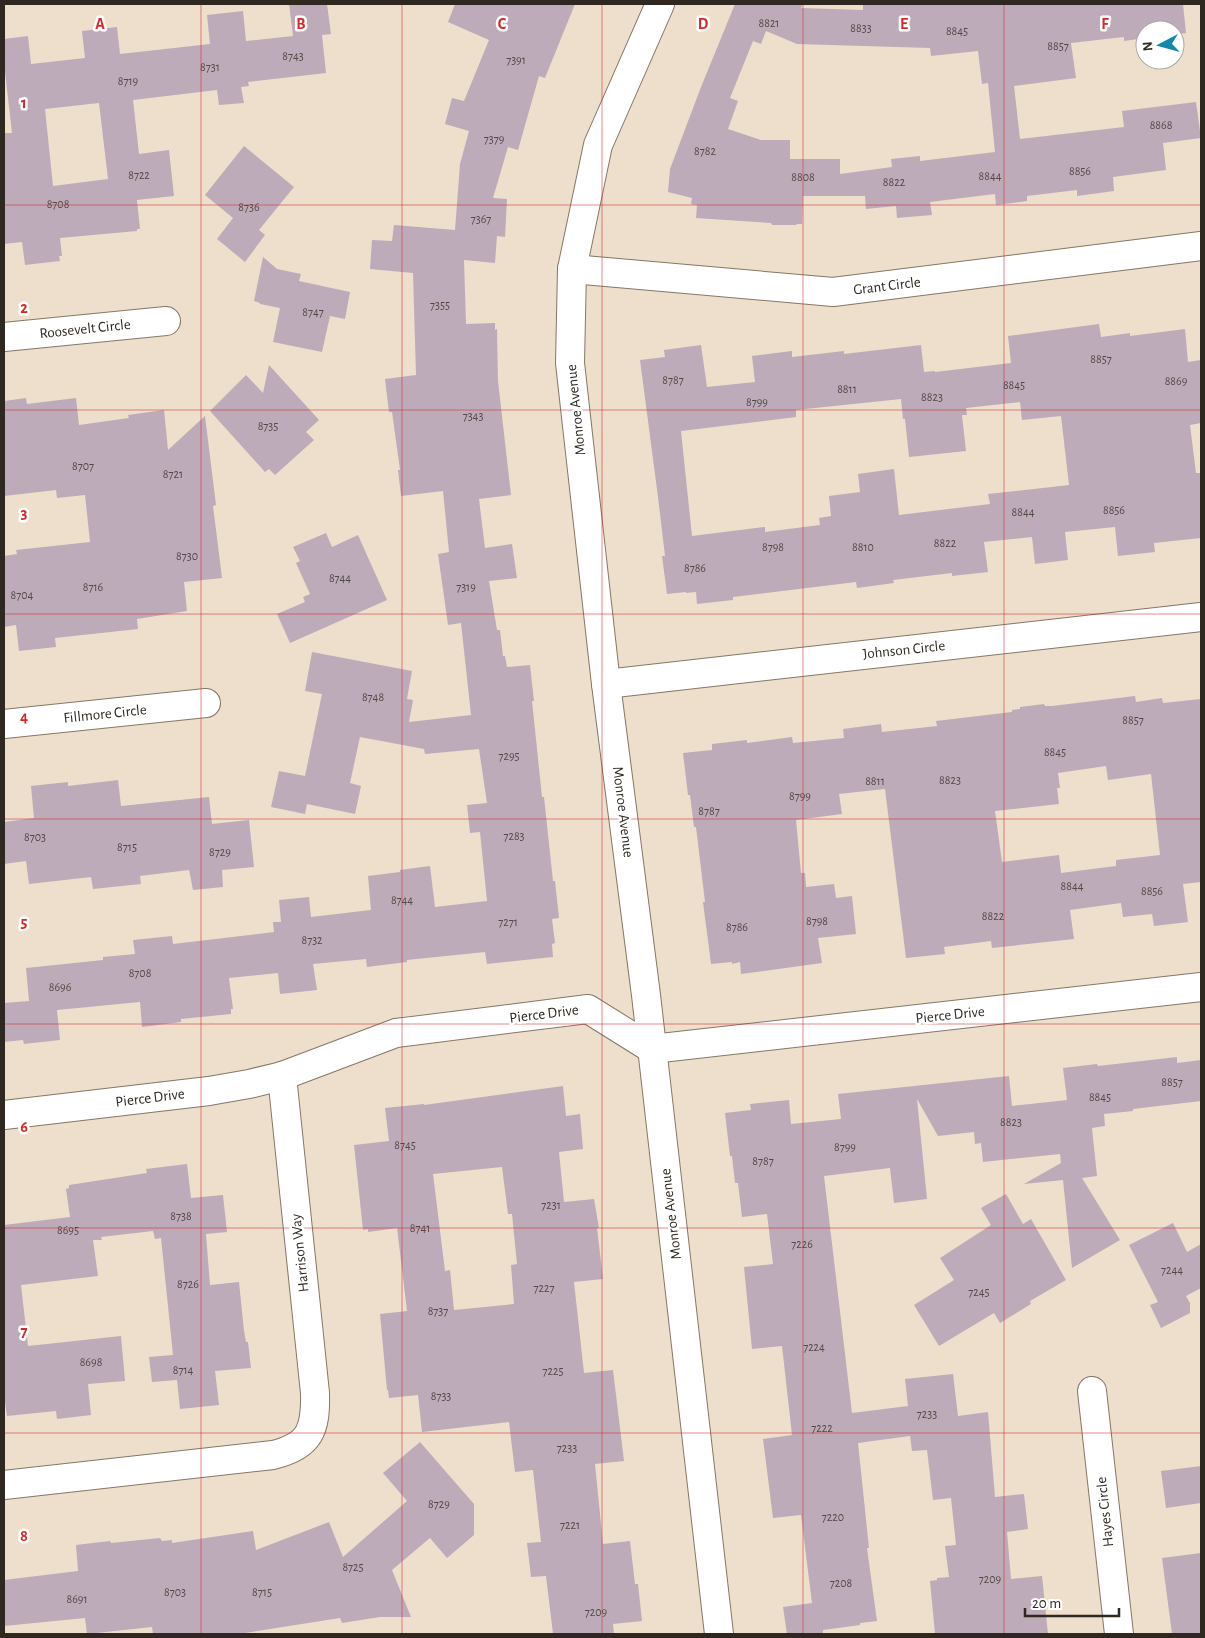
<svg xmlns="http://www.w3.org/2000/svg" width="1205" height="1638" font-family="'Alegreya Sans',sans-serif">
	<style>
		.building { fill: #beabb9; fill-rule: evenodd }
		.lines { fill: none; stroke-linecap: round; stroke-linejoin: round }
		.street-casing { stroke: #867767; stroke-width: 30 }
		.street { stroke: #fff; stroke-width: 28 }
		.grid { fill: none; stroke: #d62828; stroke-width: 1; stroke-opacity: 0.55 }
		.labels { text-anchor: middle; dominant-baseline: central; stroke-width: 5; stroke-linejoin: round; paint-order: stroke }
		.number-label { font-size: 12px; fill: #524947 }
		.street-label { font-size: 15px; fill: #2e2821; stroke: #fff }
		.grid-label { font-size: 16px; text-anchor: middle; font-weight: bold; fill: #d62828; stroke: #fff; stroke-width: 5; stroke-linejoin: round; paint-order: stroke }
	</style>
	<rect width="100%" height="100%" fill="#eedecc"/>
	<g class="building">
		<path d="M 289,4 L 327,4 L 331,34 L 322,35 L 326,73 L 248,82 L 249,86 L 241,87 L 244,103 L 219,105 L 217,90 L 133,100 L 139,154 L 169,150 L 174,196 L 137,200 L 140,229 L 137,229 L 137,231 L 60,238 L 62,256 L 59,256 L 60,261 L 25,265 L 22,242 L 4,244 L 4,133 L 12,133 L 4,63 L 4,39 L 28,36 L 31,64 L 85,58 L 82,31 L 117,27 L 120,54 L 210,44 L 207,15 L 243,11 L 246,41 L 293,36 ZM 99,103 L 108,179 L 53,186 L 45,109 Z"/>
		<polygon points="455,4 575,4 545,78 539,76 518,150 508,147 493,198 507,199 505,237 497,236 495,263 464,260 466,324 495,323 495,330 497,329 498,381 511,495 479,499 485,548 512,544 517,578 489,581 497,630 500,630 503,656 505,656 507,667 530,665 534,701 532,701 542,797 544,797 553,881 555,881 559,918 552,919 555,943 552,944 553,957 487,964 485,952 407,960 407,962 367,967 366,959 313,964 317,990 280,994 278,973 229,978 233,1009 231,1009 231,1014 181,1019 181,1022 142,1027 140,1002 57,1010 60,1040 24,1044 23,1040 4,1042 4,1003 29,1001 26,968 103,960 103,957 135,954 133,940 172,936 173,944 274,932 273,922 281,922 279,900 309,897 311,917 371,910 368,876 400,872 400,870 430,866 435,907 487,901 480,832 470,833 467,805 487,803 479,749 425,754 424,749 360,737 350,783 361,786 355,814 307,804 305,814 271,807 279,771 305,776 322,694 305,691 312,652 412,671 407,699 413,700 409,722 471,715 461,623 448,625 438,554 449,552 443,491 401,496 398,470 400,470 392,412 389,412 385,379 416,375 413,273 370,269 372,240 392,241 394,225 455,230 460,164 469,131 445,124 452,98 464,101 489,40 448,22"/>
		<path d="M 735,4 L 803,4 L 801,8 L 863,10 L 863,4 L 1183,4 L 1186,33 L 1175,35 L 1175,30 L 1145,30 L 1145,38 L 1124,41 L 1124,37 L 1071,43 L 1076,78 L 1014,86 L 1020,139 L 1124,127 L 1122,111 L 1196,102 L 1201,138 L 1163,143 L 1166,170 L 1113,177 L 1114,191 L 1077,196 L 1077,190 L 1027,196 L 1027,201 L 996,205 L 995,194 L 930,202 L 932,215 L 897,218 L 896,206 L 866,209 L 865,196 L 803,196 L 802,224 L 796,224 L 797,225 L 772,225 L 771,223 L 696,218 L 697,205 L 691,204 L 692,198 L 668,192 L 670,169 L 701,87 ZM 766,31 L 797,44 L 930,48 L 931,56 L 978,51 L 982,84 L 988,83 L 995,152 L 920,161 L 920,156 L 891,159 L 892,167 L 840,174 L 840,159 L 790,159 L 790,140 L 761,140 L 728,129 L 738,101 L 730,98 L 753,41 L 761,44 Z"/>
		<polygon points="244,146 294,187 259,230 265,235 245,262 217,239 233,218 205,195"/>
		<polygon points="263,257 277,269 301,274 299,281 350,292 345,319 330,316 322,352 273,342 280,308 260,304 260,303 254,301"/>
		<path d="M 1099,324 L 1101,337 L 1130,333 L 1130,336 L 1185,329 L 1188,362 L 1201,360 L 1201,423 L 1190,425 L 1196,473 L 1201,473 L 1201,538 L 1154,543 L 1155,552 L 1118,556 L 1115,527 L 1065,532 L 1068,560 L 1035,564 L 1032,537 L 984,542 L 988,572 L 952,576 L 952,573 L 893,580 L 894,583 L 857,588 L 856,582 L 733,597 L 733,600 L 697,604 L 696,592 L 686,593 L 686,592 L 667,594 L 662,556 L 665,556 L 658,497 L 640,360 L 665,357 L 664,350 L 701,345 L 707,387 L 755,382 L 752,356 L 792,351 L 792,357 L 844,351 L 844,354 L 921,345 L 924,372 L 935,371 L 935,372 L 1011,363 L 1008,336 ZM 901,399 L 903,419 L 905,419 L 909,457 L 966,451 L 962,415 L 967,415 L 966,408 L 1020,402 L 1022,420 L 1061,416 L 1069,485 L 988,494 L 990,504 L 899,515 L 894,469 L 858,474 L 860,492 L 829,496 L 831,516 L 819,518 L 820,525 L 765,532 L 765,527 L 692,536 L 681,431 L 796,417 L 796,410 Z"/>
		<polygon points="269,365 319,420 306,432 314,440 275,475 269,469 265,472 210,411 246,375 263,393"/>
		<polygon points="26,398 27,404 76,398 79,425 129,418 128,415 164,410 168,450 205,416 216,505 213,506 222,578 184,582 187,611 137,619 138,629 55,638 56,647 19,651 16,625 4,627 4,556 17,554 16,550 90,542 85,495 57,498 56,490 4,496 4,401"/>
		<polygon points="326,533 332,547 358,535 387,600 290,643 277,614 305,602 303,597 310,594 296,563 300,561 293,547"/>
		<path d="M 1135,696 L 1136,702 L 1162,698 L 1163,703 L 1201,699 L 1201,882 L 1183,884 L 1188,922 L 1154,926 L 1152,914 L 1123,917 L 1121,903 L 1070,910 L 1074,939 L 992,948 L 991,941 L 944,947 L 945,954 L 906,958 L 885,789 L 839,794 L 842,814 L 796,820 L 801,873 L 805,873 L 806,887 L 834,884 L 836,898 L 852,896 L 856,934 L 818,938 L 822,963 L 741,974 L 740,962 L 732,964 L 732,962 L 711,964 L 703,902 L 705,902 L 696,827 L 694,827 L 690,795 L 688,795 L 683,753 L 712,750 L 712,744 L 747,740 L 747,743 L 792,737 L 793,743 L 844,738 L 843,729 L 881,724 L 882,732 L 937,726 L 936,721 L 1012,712 L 1012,710 L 1020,709 L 1020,707 L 1044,704 L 1045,706 L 1052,706 ZM 1106,766 L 1108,780 L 1151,774 L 1160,855 L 1116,860 L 1116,866 L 1061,873 L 1059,855 L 1002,862 L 995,811 L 1059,804 L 1057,788 L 1060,788 L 1058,773 Z"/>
		<polygon points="118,780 121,806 209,797 212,824 249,820 254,867 222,870 223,887 193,890 189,870 140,876 141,884 93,889 91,877 29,884 26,861 4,864 4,822 34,818 31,786 68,782 68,786"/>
		<polygon points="1177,1057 1177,1063 1201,1060 1201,1101 1133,1109 1133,1111 1104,1114 1105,1126 1092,1128 1097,1176 1082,1178 1120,1240 1072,1268 1063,1180 1024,1184 1061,1163 1060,1154 983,1162 981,1143 975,1144 974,1132 938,1136 917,1099 927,1199 894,1203 890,1168 824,1176 852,1413 908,1406 905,1379 953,1374 958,1416 988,1412 995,1497 1024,1494 1028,1529 1007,1532 1011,1579 1042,1576 1048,1634 935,1634 930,1581 937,1580 937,1578 949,1577 945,1546 956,1545 951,1498 933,1500 927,1450 912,1451 910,1436 858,1443 869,1548 867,1548 877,1621 860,1623 860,1625 823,1630 823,1634 787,1634 783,1607 812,1603 801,1515 773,1518 763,1439 792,1435 782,1346 752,1349 744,1267 773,1264 767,1214 742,1217 738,1183 735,1183 732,1156 730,1156 725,1113 751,1110 750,1104 789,1100 791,1124 841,1119 838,1094 1009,1076 1012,1106 1067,1100 1063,1068 1097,1064 1098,1066"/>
		<path d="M 563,1086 L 566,1116 L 580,1114 L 583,1149 L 559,1152 L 564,1202 L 594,1199 L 599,1228 L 597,1228 L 603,1279 L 574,1282 L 584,1373 L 613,1370 L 624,1461 L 595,1464 L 603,1544 L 630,1541 L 635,1584 L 638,1584 L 642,1621 L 613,1624 L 614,1634 L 553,1634 L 546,1576 L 531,1577 L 527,1543 L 541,1542 L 533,1470 L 515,1472 L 509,1422 L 422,1432 L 418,1395 L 389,1398 L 388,1390 L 387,1390 L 380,1314 L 407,1311 L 397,1228 L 368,1232 L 368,1229 L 363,1230 L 354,1145 L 389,1141 L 385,1108 L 424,1104 L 424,1105 ZM 502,1167 L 508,1214 L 512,1214 L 517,1264 L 511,1265 L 514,1304 L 454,1310 L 450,1270 L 445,1271 L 433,1174 Z"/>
		<polygon points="187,1164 191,1198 223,1195 227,1232 206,1234 210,1285 239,1282 244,1331 246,1342 248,1342 251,1368 215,1371 219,1405 180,1409 177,1380 152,1382 149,1357 173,1355 161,1238 155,1239 153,1231 101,1237 102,1240 93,1240 98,1276 21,1285 28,1346 121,1336 125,1381 88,1384 91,1415 57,1419 56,1411 7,1416 4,1394 4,1225 70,1217 66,1189 69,1188 69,1185 147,1173 146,1169"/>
		<polygon points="1006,1194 1023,1224 1031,1219 1066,1280 1030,1301 1031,1304 1000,1323 994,1313 939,1346 914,1305 954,1280 940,1258 991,1225 981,1208"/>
		<polygon points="1173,1223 1187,1252 1201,1244 1201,1288 1186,1296 1190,1303 1190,1313 1161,1328 1150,1305 1158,1302 1129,1245"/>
		<polygon points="420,1442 474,1504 474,1535 447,1558 430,1538 392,1570 411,1617 380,1617 342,1623 340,1618 239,1634 153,1634 152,1627 87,1634 85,1618 4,1626 4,1580 78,1571 76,1545 110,1541 111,1543 160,1538 162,1541 172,1540 172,1543 253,1531 256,1550 329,1522 343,1557 407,1501 383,1473"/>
		<polygon points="1201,1466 1201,1503 1166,1508 1161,1471"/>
		<polygon points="1201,1553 1201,1634 1172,1634 1162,1558"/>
	</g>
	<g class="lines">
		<g class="street-casing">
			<g id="street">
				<polyline points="660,4 598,145 572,269 570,363 606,684 646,995 719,1634"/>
				<polyline points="572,269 833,292 1201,246"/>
				<polyline points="4,337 166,321"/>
				<polyline points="606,684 1201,617"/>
				<polyline points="4,724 206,703"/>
				<polyline points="4,1115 209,1091 249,1084 282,1076 396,1033 588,1009 652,1049 1201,987"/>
				<polyline points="1092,1391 1119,1634"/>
				<path d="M 4,1485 L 273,1455 C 310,1446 316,1430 315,1393 L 282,1076"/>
			</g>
		</g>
		<use href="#street" class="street"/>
	</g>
	<path class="grid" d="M 201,4 L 201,1634M 402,4 L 402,1634M 602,4 L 602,1634M 803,4 L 803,1634M 1004,4 L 1004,1634M 4,205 L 1201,205M 4,410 L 1201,410M 4,614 L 1201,614M 4,819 L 1201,819M 4,1024 L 1201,1024M 4,1228 L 1201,1228M 4,1433 L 1201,1433"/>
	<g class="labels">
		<g class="number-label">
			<text x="769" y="23">8821</text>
			<text x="861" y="28">8833</text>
			<text x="957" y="31">8845</text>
			<text x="1058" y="46">8857</text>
			<text x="293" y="56">8743</text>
			<text x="516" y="60">7391</text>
			<text x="210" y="67">8731</text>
			<text x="128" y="81">8719</text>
			<text x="1161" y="125">8868</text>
			<text x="494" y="139">7379</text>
			<text x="705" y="151">8782</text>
			<text x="1080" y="171">8856</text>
			<text x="139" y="175">8722</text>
			<text x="990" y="176">8844</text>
			<text x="803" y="177">8808</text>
			<text x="894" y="182">8822</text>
			<text x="58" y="204">8708</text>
			<text x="249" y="207">8736</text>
			<text x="481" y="219">7367</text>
			<text x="440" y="305">7355</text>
			<text x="313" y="312">8747</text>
			<text x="1101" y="359">8857</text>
			<text x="673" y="380">8787</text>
			<text x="1176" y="381">8869</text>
			<text x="1014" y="385">8845</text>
			<text x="847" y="389">8811</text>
			<text x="932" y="397">8823</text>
			<text x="757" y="402">8799</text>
			<text x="473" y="416">7343</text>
			<text x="268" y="426">8735</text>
			<text x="83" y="466">8707</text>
			<text x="173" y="474">8721</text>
			<text x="1114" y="510">8856</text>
			<text x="1023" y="512">8844</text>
			<text x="945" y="543">8822</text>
			<text x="773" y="547">8798</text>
			<text x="863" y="547">8810</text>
			<text x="187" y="556">8730</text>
			<text x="695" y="568">8786</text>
			<text x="340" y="578">8744</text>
			<text x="93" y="587">8716</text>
			<text x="466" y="587">7319</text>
			<text x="22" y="595">8704</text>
			<text x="373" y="697">8748</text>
			<text x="1133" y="720">8857</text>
			<text x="1055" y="752">8845</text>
			<text x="509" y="756">7295</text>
			<text x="950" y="780">8823</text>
			<text x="875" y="781">8811</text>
			<text x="800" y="796">8799</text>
			<text x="709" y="811">8787</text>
			<text x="514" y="836">7283</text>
			<text x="35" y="837">8703</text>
			<text x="127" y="847">8715</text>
			<text x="220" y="852">8729</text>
			<text x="1072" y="886">8844</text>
			<text x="1152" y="891">8856</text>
			<text x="402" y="900">8744</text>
			<text x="993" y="916">8822</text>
			<text x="817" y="921">8798</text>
			<text x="508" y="922">7271</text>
			<text x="737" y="927">8786</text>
			<text x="312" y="940">8732</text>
			<text x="140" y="973">8708</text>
			<text x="60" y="987">8696</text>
			<text x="1172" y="1082">8857</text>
			<text x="1100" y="1097">8845</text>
			<text x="1011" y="1122">8823</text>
			<text x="405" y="1145">8745</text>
			<text x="845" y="1147">8799</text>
			<text x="763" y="1161">8787</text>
			<text x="551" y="1205">7231</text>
			<text x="181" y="1216">8738</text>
			<text x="420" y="1228">8741</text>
			<text x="68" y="1230">8695</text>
			<text x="802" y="1244">7226</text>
			<text x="1172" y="1270">7244</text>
			<text x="188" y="1284">8726</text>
			<text x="544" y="1288">7227</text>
			<text x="979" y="1292">7245</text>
			<text x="438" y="1311">8737</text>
			<text x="814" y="1347">7224</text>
			<text x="91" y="1362">8698</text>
			<text x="183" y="1370">8714</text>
			<text x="553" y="1371">7225</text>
			<text x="441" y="1396">8733</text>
			<text x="927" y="1414">7233</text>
			<text x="822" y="1428">7222</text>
			<text x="567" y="1448">7233</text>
			<text x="439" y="1504">8729</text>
			<text x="833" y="1517">7220</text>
			<text x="570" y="1525">7221</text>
			<text x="353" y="1567">8725</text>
			<text x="990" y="1579">7209</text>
			<text x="841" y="1583">7208</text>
			<text x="175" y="1592">8703</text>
			<text x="262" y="1592">8715</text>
			<text x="77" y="1599">8691</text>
			<text x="596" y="1612">7209</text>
		</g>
		<g class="street-label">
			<text transform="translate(887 286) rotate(-7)">Grant Circle</text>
			<text transform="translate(85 329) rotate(-6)">Roosevelt Circle</text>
			<text transform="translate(576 410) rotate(-96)">Monroe Avenue</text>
			<text transform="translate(904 650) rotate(-6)">Johnson Circle</text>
			<text transform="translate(105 714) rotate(-6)">Fillmore Circle</text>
			<text transform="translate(623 812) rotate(83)">Monroe Avenue</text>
			<text transform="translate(544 1014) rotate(-7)">Pierce Drive</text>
			<text transform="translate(950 1015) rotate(-6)">Pierce Drive</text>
			<text transform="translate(150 1098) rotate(-7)">Pierce Drive</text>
			<text transform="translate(671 1214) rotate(-97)">Monroe Avenue</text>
			<text transform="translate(300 1253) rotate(-96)">Harrison Way</text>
			<text transform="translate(1105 1512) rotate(-96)">Hayes Circle</text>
		</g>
	</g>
	<g class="grid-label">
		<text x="100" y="29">A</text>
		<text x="301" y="29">B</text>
		<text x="502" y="29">C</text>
		<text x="703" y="29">D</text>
		<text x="904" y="29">E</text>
		<text x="1105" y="29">F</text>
		<text x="24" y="108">1</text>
		<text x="24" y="313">2</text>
		<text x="24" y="518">3</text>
		<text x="24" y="722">4</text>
		<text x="24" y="927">5</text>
		<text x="24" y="1132">6</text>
		<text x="24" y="1337">7</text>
		<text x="24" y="1541">8</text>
	</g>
	<rect width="1205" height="1638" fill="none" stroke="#2e2821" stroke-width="10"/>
	<g transform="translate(1160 45) rotate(264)"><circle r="24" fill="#ffffff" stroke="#aba9a6"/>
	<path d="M0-4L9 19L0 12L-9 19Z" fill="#1288ac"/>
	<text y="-8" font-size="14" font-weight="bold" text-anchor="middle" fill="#2e2821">N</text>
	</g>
	<path d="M1025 1608v8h94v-8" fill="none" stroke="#2e2821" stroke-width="2.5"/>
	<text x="1032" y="1608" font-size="15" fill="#2e2821" stroke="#ffffff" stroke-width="4" paint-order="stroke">20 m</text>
</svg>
